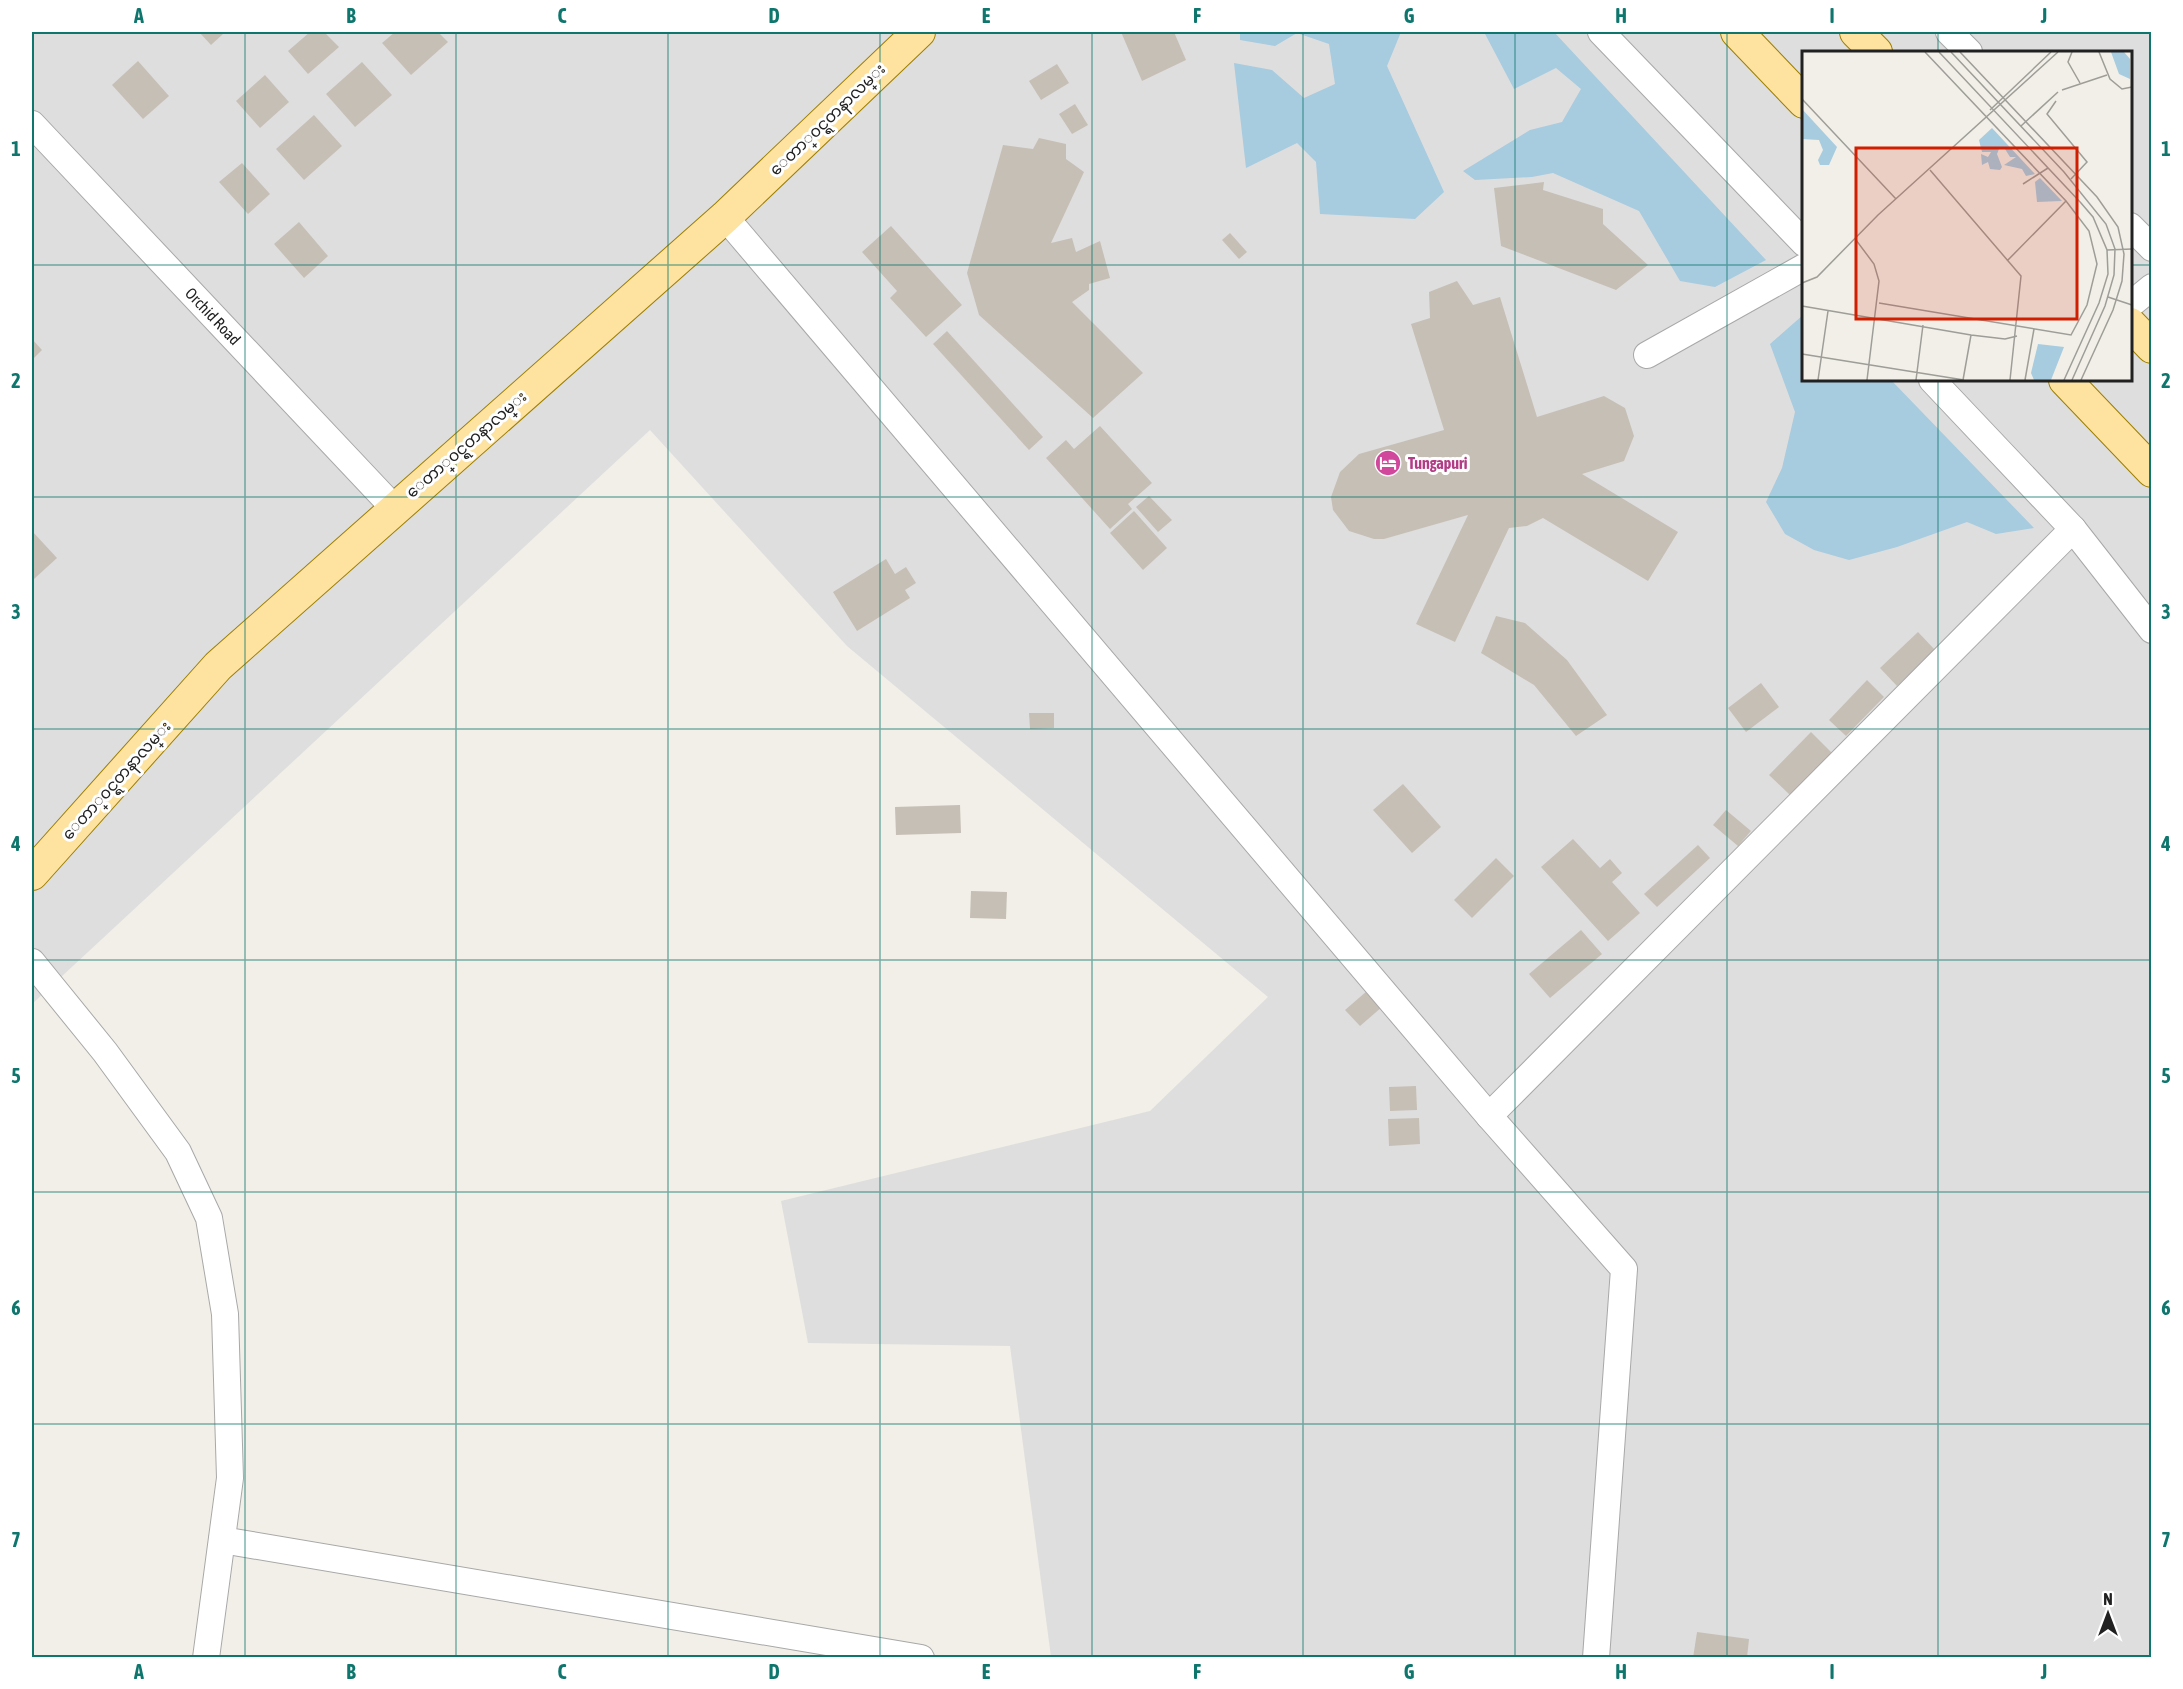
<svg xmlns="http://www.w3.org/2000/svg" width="2183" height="1689" font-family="'Asap Condensed','Noto Sans Myanmar',sans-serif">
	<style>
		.residential { fill: #dfdede; fill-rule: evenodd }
		.water { fill: #a7cbdf }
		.building { fill: #c6bfb6 }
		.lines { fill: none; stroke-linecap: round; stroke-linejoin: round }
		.minor-casing { stroke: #a8a8a8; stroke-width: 28 }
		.major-casing { stroke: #9d7f00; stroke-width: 34 }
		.minor { stroke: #fff; stroke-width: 26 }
		.major { stroke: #fde2a0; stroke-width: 32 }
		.grid { fill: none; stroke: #0f766e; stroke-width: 1.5; stroke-opacity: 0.55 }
		.labels { text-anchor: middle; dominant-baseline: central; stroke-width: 6; stroke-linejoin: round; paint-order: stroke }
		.street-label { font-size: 16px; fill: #212121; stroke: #fff }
		.hotel-label { font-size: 16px; font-weight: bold; fill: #b23c85; stroke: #fff; text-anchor: start }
		.inset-road { fill: none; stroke: #9e9d98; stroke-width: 1.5 }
		.view { fill: #d11d00; fill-opacity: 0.15; stroke: #d11d00; stroke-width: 3 }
		.inset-edge { fill: none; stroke: #212121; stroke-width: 3 }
		.neatline { fill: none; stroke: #0f766e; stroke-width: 2 }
		.grid-label { font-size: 20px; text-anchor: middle; font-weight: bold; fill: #0f766e }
	</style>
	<rect width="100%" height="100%" fill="#f1efe7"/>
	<path class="residential" d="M 32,32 L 2151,32 L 2151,1657 L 1051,1657 L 1010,1346 L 808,1343 L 781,1201 L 1150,1111 L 1268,997 L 847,646 L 650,430 L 32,1004 ZM 1804,52 L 2130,52 L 2130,380 L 1804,380 Z"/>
	<g class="water">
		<polygon points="1240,32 1401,32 1387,66 1444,192 1415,219 1320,214 1316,162 1297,143 1246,168 1234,63 1272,70 1304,98 1335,84 1329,44 1297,33 1275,46 1240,40"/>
		<polygon points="1484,32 1554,32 1766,260 1715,287 1680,281 1639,211 1553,173 1532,177 1475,180 1463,171 1530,130 1562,122 1581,89 1556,68 1514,89"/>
		<polygon points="1803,315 1804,380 1891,380 2034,528 1996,534 1967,522 1897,547 1849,560 1814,550 1785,534 1766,502 1782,468 1795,412 1770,344"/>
	</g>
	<g class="building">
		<polygon points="199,32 221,32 223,34 211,45"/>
		<polygon points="310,32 324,32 339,47 308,74 288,51"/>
		<polygon points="395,32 438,32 448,42 411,75 382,43"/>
		<polygon points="1121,32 1174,32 1186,60 1142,81"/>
		<polygon points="138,61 169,96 143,119 112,85"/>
		<polygon points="362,62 392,95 355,127 326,94"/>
		<polygon points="1057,64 1069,83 1041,100 1029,81"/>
		<polygon points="265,75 289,102 260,128 236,101"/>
		<polygon points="1075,104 1088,125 1072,134 1059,114"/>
		<polygon points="314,115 342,146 304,180 276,149"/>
		<polygon points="1039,138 1066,144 1066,159 1084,172 1051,243 1072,238 1076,252 1100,241 1110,278 1089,284 1089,290 1072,302 1143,373 1093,418 979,315 967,273 1003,145 1033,149"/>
		<polygon points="242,163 270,194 248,214 219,182"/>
		<polygon points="1544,182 1543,190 1603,209 1603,224 1648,265 1616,290 1501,246 1494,188"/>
		<polygon points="299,222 328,256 304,278 274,244"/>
		<polygon points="891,226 962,305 926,337 890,298 897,291 862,252"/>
		<polygon points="1230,233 1247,252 1239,259 1222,240"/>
		<polygon points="1457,281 1473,305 1500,297 1537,417 1604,396 1625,408 1634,436 1624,461 1582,474 1678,532 1648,581 1543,518 1527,526 1509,528 1455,642 1416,624 1468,515 1384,539 1374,539 1349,531 1333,510 1331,497 1340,472 1359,454 1444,430 1411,324 1430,318 1429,292"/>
		<polygon points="947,331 1043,437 1029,450 933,344"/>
		<polygon points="32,339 42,350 32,360"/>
		<polygon points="1100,426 1152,483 1128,504 1132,509 1110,529 1046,458 1066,440 1074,449"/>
		<polygon points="1149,496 1172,520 1158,532 1136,507"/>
		<polygon points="1134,511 1167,548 1143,570 1110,533"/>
		<polygon points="32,531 57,558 34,579 32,576"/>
		<polygon points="886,559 895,574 906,567 916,583 905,590 910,598 857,631 833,592"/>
		<polygon points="1496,616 1525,623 1567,660 1607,715 1576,736 1534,685 1481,653"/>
		<polygon points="1918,632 1935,650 1897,686 1880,668"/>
		<polygon points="1867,680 1884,697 1846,736 1829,720"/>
		<polygon points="1761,683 1779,707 1746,732 1728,708"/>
		<polygon points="1029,713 1054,713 1054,728 1030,729"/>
		<polygon points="1811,732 1832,753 1790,795 1769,775"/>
		<polygon points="1403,784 1441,827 1412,853 1373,810"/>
		<polygon points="960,805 961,833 896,835 895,807"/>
		<polygon points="1726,810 1751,831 1738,846 1713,825"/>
		<polygon points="1573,839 1600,868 1610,859 1622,873 1612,882 1640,913 1608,941 1541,867"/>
		<polygon points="1698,845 1710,858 1657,907 1644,894"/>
		<polygon points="1496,858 1514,876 1472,918 1454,900"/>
		<polygon points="971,891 1007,892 1006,919 970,918"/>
		<polygon points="1581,930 1602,954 1550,998 1529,974"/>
		<polygon points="1367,991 1382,1007 1360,1026 1345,1010"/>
		<polygon points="1416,1086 1417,1110 1390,1111 1389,1087"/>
		<polygon points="1419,1118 1420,1144 1389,1146 1388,1119"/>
		<polygon points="1697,1632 1749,1639 1747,1658 1693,1658"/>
	</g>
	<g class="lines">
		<g class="minor-casing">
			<g id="minor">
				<polyline points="1601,32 1804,243"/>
				<polyline points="1949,32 1969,52"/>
				<path id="s1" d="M 32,124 L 394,508"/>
				<polyline points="725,217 1489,1116 1624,1269 1596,1658"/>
				<polyline points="2130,226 2152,248"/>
				<polyline points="2130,305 2152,287"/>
				<polyline points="1647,355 1804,267"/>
				<polyline points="2073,529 2152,630"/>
				<polyline points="32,962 105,1052 178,1152 209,1218 225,1314 230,1478 206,1658"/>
				<polyline points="1489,1116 2073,529 1932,380"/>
				<polyline points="222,1540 921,1658"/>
			</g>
		</g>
		<g class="major-casing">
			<g id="major">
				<polyline points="1737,32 1804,102"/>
				<polyline points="1856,32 1876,52"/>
				<polyline points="2130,324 2152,347"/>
				<polyline points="2065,380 2152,471"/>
				<polyline points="32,874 218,666 725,217 919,32"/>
			</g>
		</g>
		<use href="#minor" class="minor"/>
		<use href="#major" class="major"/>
	</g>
	<path class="grid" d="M 245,32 L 245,1658M 456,32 L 456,1658M 668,32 L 668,1658M 880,32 L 880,1658M 1092,32 L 1092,1658M 1303,32 L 1303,1658M 1515,32 L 1515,1658M 1727,32 L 1727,1658M 1938,32 L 1938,52M 32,265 L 1804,265M 2130,265 L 2152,265M 1938,380 L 1938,1658M 32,497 L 2152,497M 32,729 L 2152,729M 32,960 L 2152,960M 32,1192 L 2152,1192M 32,1424 L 2152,1424"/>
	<defs>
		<g id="hotel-disc" transform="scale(1.35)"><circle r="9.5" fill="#d1479c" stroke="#fff"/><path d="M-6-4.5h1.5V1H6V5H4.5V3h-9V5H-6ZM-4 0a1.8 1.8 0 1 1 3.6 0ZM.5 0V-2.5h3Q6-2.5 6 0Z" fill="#fff"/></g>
	</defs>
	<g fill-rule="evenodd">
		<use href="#hotel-disc" x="1388" y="463"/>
	</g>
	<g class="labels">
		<g class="street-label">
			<text transform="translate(827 119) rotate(-44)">ေတာ္၀င္ရတနာလမ္း</text>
			<text stroke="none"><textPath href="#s1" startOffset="264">Orchid Road</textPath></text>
			<text transform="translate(466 444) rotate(-41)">ေတာ္၀င္ရတနာလမ္း</text>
			<text transform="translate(116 780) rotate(-48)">ေတာ္၀င္ရတနာလမ္း</text>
		</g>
		<g class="hotel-label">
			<text x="1408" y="463">Tungapuri</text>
		</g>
	</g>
	<g transform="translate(1802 51)">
		<rect width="330" height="330" fill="#f1efe7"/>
		<path d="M 309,1 L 322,1 L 328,8 L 328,28 L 317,23 ZM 0,58 L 35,96 L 27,114 L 18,114 L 16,109 L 21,99 L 17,89 L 0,88 ZM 190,77 L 233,123 L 224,125 L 220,118 L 202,114 L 214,106 L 208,106 L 203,98 L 197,98 L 195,103 L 200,116 L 198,119 L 188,118 L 186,111 L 180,114 L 179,103 L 186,106 L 189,101 L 180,101 L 177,89 ZM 238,127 L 260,150 L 235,151 L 233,131 ZM 236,293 L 262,296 L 249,329 L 232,329 L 229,322 Z" fill="#a7cbdf"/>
		<path class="inset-road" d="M 123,1 L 264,150 L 205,210M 137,1 L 279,152 L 291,166 L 305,199 L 306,223 L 297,252 L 262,329M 149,1 L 262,121 L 304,173 L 313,198 L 312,224 L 303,255 L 270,329M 158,1 L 295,146 L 316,176 L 322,203 L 320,230 L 311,259 L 279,329M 270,1 L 266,11 L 278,32M 297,1 L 308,28 L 320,38 L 330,36M 260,39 L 305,24M 0,48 L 94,148M 254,50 L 245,63 L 285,111 L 269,128M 188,59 L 249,1M 219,75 L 256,41M 128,119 L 219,225 L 208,329M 221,133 L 246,117M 54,189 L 72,213 L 77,230 L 65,329M 305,199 L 330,198M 0,232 L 15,226 L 76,164 L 256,1M 306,246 L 330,254M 77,252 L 269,284 L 285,254 L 295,213 L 287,180 L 264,150M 0,255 L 169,284 L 203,288 L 215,285M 0,303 L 162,329M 16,329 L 26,260M 114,329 L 121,274M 161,329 L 169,284M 223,329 L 232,278"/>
		<path class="view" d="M 54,97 L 275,97 L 275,268 L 54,268 Z"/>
		<rect width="330" height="330" class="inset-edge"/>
	</g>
	<rect width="2183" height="1689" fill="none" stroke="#ffffff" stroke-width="66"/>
	<g transform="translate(2108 1614)" stroke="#ffffff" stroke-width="4.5" paint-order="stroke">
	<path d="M0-4.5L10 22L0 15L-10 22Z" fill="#212121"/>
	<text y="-9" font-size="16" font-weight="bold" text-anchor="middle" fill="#212121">N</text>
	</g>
	<rect x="33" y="33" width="2117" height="1623" class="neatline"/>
	<g class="grid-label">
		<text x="139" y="23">A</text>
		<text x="351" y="23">B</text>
		<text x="562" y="23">C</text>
		<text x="774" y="23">D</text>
		<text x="986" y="23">E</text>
		<text x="1197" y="23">F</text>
		<text x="1409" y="23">G</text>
		<text x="1621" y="23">H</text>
		<text x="1832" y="23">I</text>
		<text x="2044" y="23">J</text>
		<text x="16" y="156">1</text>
		<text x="2166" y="156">1</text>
		<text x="16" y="388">2</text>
		<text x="2166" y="388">2</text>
		<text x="16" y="619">3</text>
		<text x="2166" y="619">3</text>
		<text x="16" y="851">4</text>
		<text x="2166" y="851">4</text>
		<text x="16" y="1083">5</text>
		<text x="2166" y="1083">5</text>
		<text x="16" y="1315">6</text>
		<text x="2166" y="1315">6</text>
		<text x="16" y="1547">7</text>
		<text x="2166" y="1547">7</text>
		<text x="139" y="1679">A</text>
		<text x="351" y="1679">B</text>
		<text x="562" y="1679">C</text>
		<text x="774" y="1679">D</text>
		<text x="986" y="1679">E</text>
		<text x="1197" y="1679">F</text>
		<text x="1409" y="1679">G</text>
		<text x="1621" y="1679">H</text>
		<text x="1832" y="1679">I</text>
		<text x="2044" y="1679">J</text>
	</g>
</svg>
